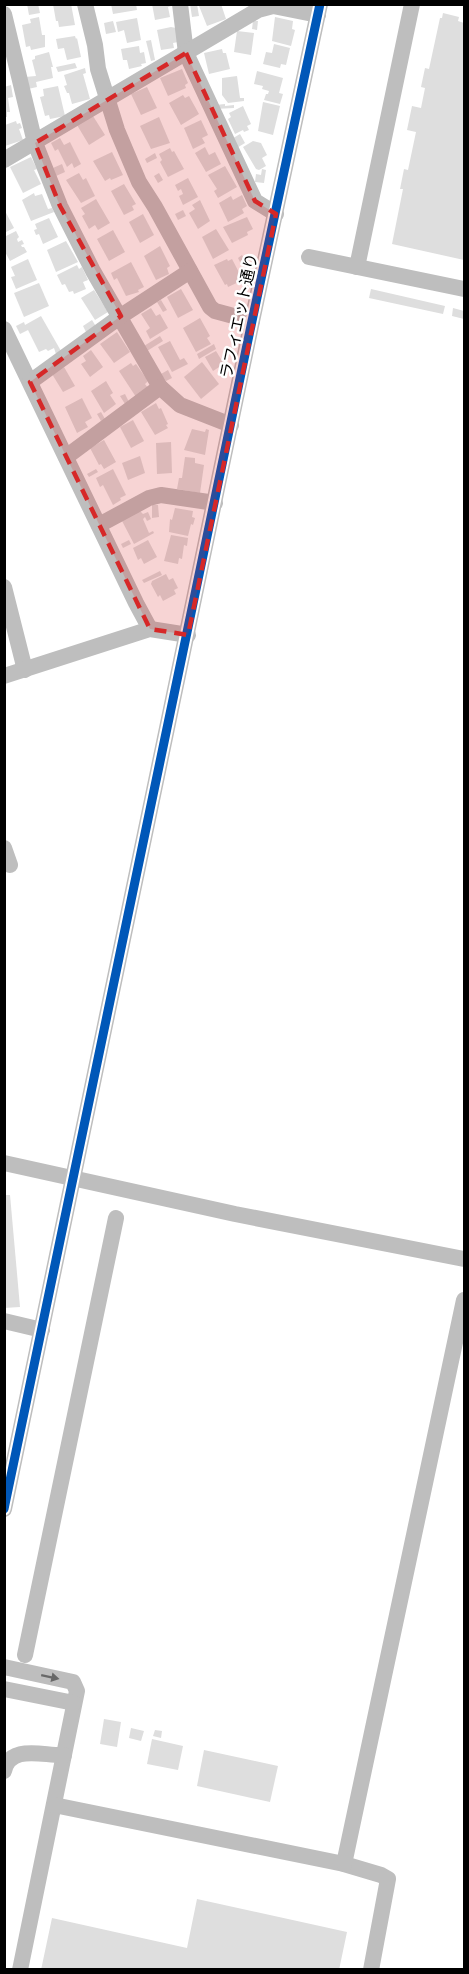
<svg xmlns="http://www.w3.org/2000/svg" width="469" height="1974" font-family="'Work Sans','Noto Sans JP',sans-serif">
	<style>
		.building { fill: #dedede }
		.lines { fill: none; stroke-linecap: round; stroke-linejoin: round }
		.minor { stroke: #bebebe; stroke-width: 16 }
		.cycleway-casing { stroke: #fff; stroke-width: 13 }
		.cycleway { stroke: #0057b8; stroke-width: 9 }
		.oneway { fill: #686868 }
		.marked { fill: #d62828; fill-opacity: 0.2; stroke: #d62828; stroke-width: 4.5; stroke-dasharray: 12 8; stroke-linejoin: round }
		.labels { text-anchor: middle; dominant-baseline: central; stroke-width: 5; stroke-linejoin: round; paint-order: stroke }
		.street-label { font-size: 16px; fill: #000; stroke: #fff }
	</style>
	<rect width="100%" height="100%" fill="#fff"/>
	<g class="building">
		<polygon points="27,4 38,4 40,13 29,15"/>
		<polygon points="53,4 71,4 75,25 59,27 58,21 56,21"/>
		<polygon points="111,4 136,4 137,10 113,14"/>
		<polygon points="152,4 171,4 171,6 168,7 170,17 155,20"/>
		<polygon points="190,4 197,4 199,16 192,17"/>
		<polygon points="204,4 221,4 226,19 207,26 199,6"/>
		<polygon points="443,13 459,17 458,21 464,23 464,260 392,244 403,189 400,189 404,169 408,170 416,132 407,130 412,106 421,108 425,88 421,87 425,68 429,69 440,18 442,18"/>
		<polygon points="39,17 42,35 45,35 45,47 31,50 30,46 26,47 22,25 31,23 30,19"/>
		<polygon points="275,17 293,21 292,29 295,30 291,46 272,41"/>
		<polygon points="137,18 141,40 127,43 124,30 118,32 116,22"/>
		<polygon points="113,21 116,32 106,34 104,23"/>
		<polygon points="253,21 258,21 257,30 252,29"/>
		<polygon points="171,27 176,28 178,42 173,43 174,48 161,50 157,30"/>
		<polygon points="237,31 254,33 251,55 234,52"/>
		<polygon points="75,36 76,39 77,38 81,57 67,60 64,48 58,49 56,39"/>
		<polygon points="151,40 155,60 151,61 146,41"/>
		<polygon points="274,44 290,48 286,65 281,64 280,68 263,64 266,52 272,53"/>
		<polygon points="139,46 140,53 144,52 146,63 141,64 142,66 129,69 127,60 123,60 121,49"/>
		<polygon points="222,49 223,53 226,53 230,69 209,74 204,53"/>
		<polygon points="49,52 53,67 51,67 53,78 36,82 37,87 28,89 25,77 36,76 32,60 35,59 35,56"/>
		<polygon points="75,63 77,68 58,72 56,67"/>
		<polygon points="85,68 86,73 83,74 90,99 72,104 69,93 67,93 64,86 67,85 64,75"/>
		<polygon points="182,69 188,83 185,85 186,88 168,96 160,78"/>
		<polygon points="257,71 283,78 279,93 283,94 280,104 264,100 266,94 268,94 269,91 262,89 263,86 254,84"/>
		<polygon points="237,76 240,98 244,98 244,101 228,103 222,95 222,78"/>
		<polygon points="11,85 13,97 8,98 10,112 7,112 7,117 4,117 4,87"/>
		<polygon points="58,86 65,116 50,119 49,115 45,116 40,97 44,96 43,89"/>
		<polygon points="147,87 157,108 141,115 131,94"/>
		<polygon points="183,95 185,98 189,96 199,114 181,125 169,103"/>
		<polygon points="263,102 280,106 273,135 258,131"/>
		<polygon points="225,104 225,106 234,105 234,108 215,109 215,105"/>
		<polygon points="243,106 251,124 247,126 249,130 244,132 243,130 235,134 228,119 231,117 229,113"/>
		<polygon points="93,116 105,135 89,145 77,125"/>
		<polygon points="159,117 170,143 151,149 140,126"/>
		<polygon points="201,120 208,135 202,138 205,143 193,149 184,128"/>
		<polygon points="16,121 17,124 20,123 22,128 19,129 23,140 5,146 5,125"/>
		<polygon points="240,134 245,143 235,149 230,140"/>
		<polygon points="60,138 64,145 70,142 81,164 74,168 72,163 67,167 58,149 55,151 51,143"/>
		<polygon points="253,141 261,143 267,155 262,158 266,166 259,170 256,169 243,147"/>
		<polygon points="205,147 209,155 215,152 221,164 206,172 195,153"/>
		<polygon points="170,148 172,152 174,151 184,169 168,177 160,162 162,160 159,154"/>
		<polygon points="112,152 123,175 111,180 110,178 105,181 93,161"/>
		<polygon points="155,153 157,158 147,163 145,159"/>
		<polygon points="31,157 37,169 34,170 41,184 23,193 10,167"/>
		<polygon points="62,164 65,172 56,176 53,168"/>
		<polygon points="225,166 237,187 218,198 214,191 217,189 208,175"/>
		<polygon points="262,169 266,170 264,183 255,182 256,174 261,175"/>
		<polygon points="79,173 83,180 86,178 95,196 81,203 66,180"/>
		<polygon points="159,173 163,180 158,183 154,176"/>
		<polygon points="188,178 198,197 183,205 179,196 183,194 181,189 178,191 175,185"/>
		<polygon points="124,184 136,204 132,206 134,210 124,215 111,191"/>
		<polygon points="34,193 35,196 42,194 48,209 52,208 54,212 31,221 22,200"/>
		<polygon points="242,195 247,206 242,209 244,213 228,222 219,203 231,196 233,200"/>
		<polygon points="96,199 110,223 98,230 95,225 89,229 82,216 85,214 81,208"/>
		<polygon points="200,200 210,221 198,229 189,213 195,209 192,205"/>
		<polygon points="4,209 14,228 4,233"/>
		<polygon points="183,210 186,216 178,220 175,214"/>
		<polygon points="143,214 154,235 140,243 129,222"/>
		<polygon points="247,217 253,229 247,232 248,235 232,243 223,227"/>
		<polygon points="49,218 58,237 43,244 39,234 36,235 34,230 37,229 35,224"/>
		<polygon points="216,229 229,250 213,259 202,237"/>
		<polygon points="113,230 125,252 109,261 97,239"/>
		<polygon points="16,231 19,237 17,239 18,242 22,240 24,244 21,245 22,247 24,247 27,252 10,261 4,250 4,237"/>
		<polygon points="66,241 78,262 56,272 47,250"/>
		<polygon points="160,246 170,266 167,268 169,274 156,280 144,256"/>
		<polygon points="242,255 246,262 241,264 238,258"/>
		<polygon points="28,259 37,280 16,289 11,277 15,276 11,267"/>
		<polygon points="227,259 228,261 232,259 243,280 228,287 227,284 225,285 214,265"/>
		<polygon points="131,262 144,287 138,290 139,292 126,296 117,278 114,280 111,273"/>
		<polygon points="77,265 79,269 82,267 88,280 83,282 86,289 74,294 73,291 69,292 65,284 62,285 57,275"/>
		<polygon points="39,283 49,306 24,317 14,293"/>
		<polygon points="181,289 193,310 178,318 167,297"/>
		<polygon points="371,289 445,306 443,314 369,298"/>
		<polygon points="94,290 108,312 95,320 81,298"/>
		<polygon points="161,300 167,310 163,312 157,302"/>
		<polygon points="151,308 156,316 160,314 168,328 150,339 146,331 150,328 141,314"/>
		<polygon points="453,308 464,311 464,319 452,316"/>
		<polygon points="41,316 61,351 56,354 54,348 48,351 46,349 39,352 28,330 20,334 16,326 24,322 25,325"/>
		<polygon points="200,318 210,336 207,338 211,344 196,352 183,328"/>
		<polygon points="92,320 97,328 87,334 83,326"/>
		<polygon points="117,332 130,352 114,363 100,344"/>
		<polygon points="160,336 163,341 147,351 144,346"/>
		<polygon points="170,341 180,360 184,358 188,364 172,372 158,347"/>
		<polygon points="214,344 216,349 199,359 197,354"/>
		<polygon points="91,350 103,367 90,377 81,364 86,361 83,356"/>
		<polygon points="216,351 224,364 213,371 205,357"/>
		<polygon points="202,362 219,384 201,399 184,377"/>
		<polygon points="131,363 133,366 136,364 148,381 145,384 148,388 136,397 119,371"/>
		<polygon points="64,367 75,386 63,392 52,374"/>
		<polygon points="168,370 172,378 166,381 161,374"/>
		<polygon points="106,381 113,393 110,395 116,404 104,413 91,391"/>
		<polygon points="125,394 129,402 125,404 120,396"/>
		<polygon points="82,398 92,418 85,422 88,427 77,433 65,407"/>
		<polygon points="156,403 159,409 161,408 168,424 166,425 168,428 155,435 141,412"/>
		<polygon points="101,412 105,419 101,421 97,414"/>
		<polygon points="133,420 144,441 131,448 120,427"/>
		<polygon points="192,429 205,432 206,429 209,430 205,455 184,450"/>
		<polygon points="104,440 116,462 104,469 101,464 99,465 90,448"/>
		<polygon points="171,442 172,473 157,474 156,443"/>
		<polygon points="140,456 145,473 128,480 122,463"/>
		<polygon points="185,457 195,458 195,463 204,465 200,493 177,489 179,478 182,478"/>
		<polygon points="96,469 98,472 89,477 87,474"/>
		<polygon points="113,469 126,495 120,498 121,500 113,505 103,485 100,487 96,478"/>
		<polygon points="152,505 158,505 159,517 152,518"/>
		<polygon points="175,508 193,511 192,517 195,518 193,525 191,524 188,536 169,532 170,519 172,520"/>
		<polygon points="139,510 143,514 148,512 151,519 147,521 145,517 143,519 149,533 153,531 154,533 134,544 121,519"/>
		<polygon points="171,535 188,538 187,546 184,545 182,559 179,558 178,564 164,561"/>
		<polygon points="129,540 131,544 123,548 121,544"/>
		<polygon points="148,540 157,557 144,564 141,558 138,560 133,548"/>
		<polygon points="160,571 162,575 144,583 142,580"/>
		<polygon points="166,574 169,580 173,578 178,588 174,590 176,594 163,601 160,595 158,597 151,584 152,581"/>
		<polygon points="4,1195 10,1195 20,1307 4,1308"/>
		<polygon points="104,1719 121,1722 117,1747 100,1744"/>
		<polygon points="131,1728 144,1731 141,1741 129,1738"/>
		<polygon points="155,1730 162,1731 161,1738 153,1736"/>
		<polygon points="152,1739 183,1746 178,1770 147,1764"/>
		<polygon points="204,1750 278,1766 270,1802 197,1786"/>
		<polygon points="197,1899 347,1932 339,1970 41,1970 52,1918 187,1948"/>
	</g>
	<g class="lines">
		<g class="minor">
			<polyline points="85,4 95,45 98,69 117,130 139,182 155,207 210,307 215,311 252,321"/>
			<polyline points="180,4 186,53 255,201 276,214"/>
			<polyline points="4,14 35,143 60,206 93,271 160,387 180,405 231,425"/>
			<polyline points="4,160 258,10 273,6 318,15"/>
			<polyline points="309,257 464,289"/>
			<polyline points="357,267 412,4"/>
			<polyline points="4,329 136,603 150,629"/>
			<polyline points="30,382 121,316 190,271"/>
			<polyline points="66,457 160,387"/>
			<polyline points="99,525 149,498 161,495 215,503"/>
			<polyline points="4,587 25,670"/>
			<polyline points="4,676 150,629 188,635"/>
			<polyline points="4,848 10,865"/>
			<polyline points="4,1163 235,1214 464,1259"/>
			<polyline points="4,1321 42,1330"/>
			<polyline points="4,1509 252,321 320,4"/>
			<polyline points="25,1655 116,1218"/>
			<polyline points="4,1667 73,1682 77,1691 20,1970"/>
			<polyline points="4,1689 74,1703"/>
			<path d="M 4,1771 C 10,1744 43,1756 64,1755"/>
			<polyline points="54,1805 344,1864 381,1875 388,1879 371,1970"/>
			<polyline points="344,1864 464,1300"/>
		</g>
		<g class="cycleway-casing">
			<polyline id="cycleway" points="4,1509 252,321 320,4"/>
		</g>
		<use href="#cycleway" class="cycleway"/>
	</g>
	<defs><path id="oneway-solid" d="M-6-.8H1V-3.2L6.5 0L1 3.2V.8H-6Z" transform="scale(1.5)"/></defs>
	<use class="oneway" href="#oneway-solid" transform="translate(50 1677) rotate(12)"/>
	<path class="marked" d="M 186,53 L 255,201 L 276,214 L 188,635 L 150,629 L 30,382 L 121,316 L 60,206 L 35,143 Z"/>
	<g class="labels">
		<g class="street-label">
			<text transform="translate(239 316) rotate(-78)">ラフィエット通り</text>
		</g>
	</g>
	<rect width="469" height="1974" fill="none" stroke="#000000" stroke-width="12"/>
</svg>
